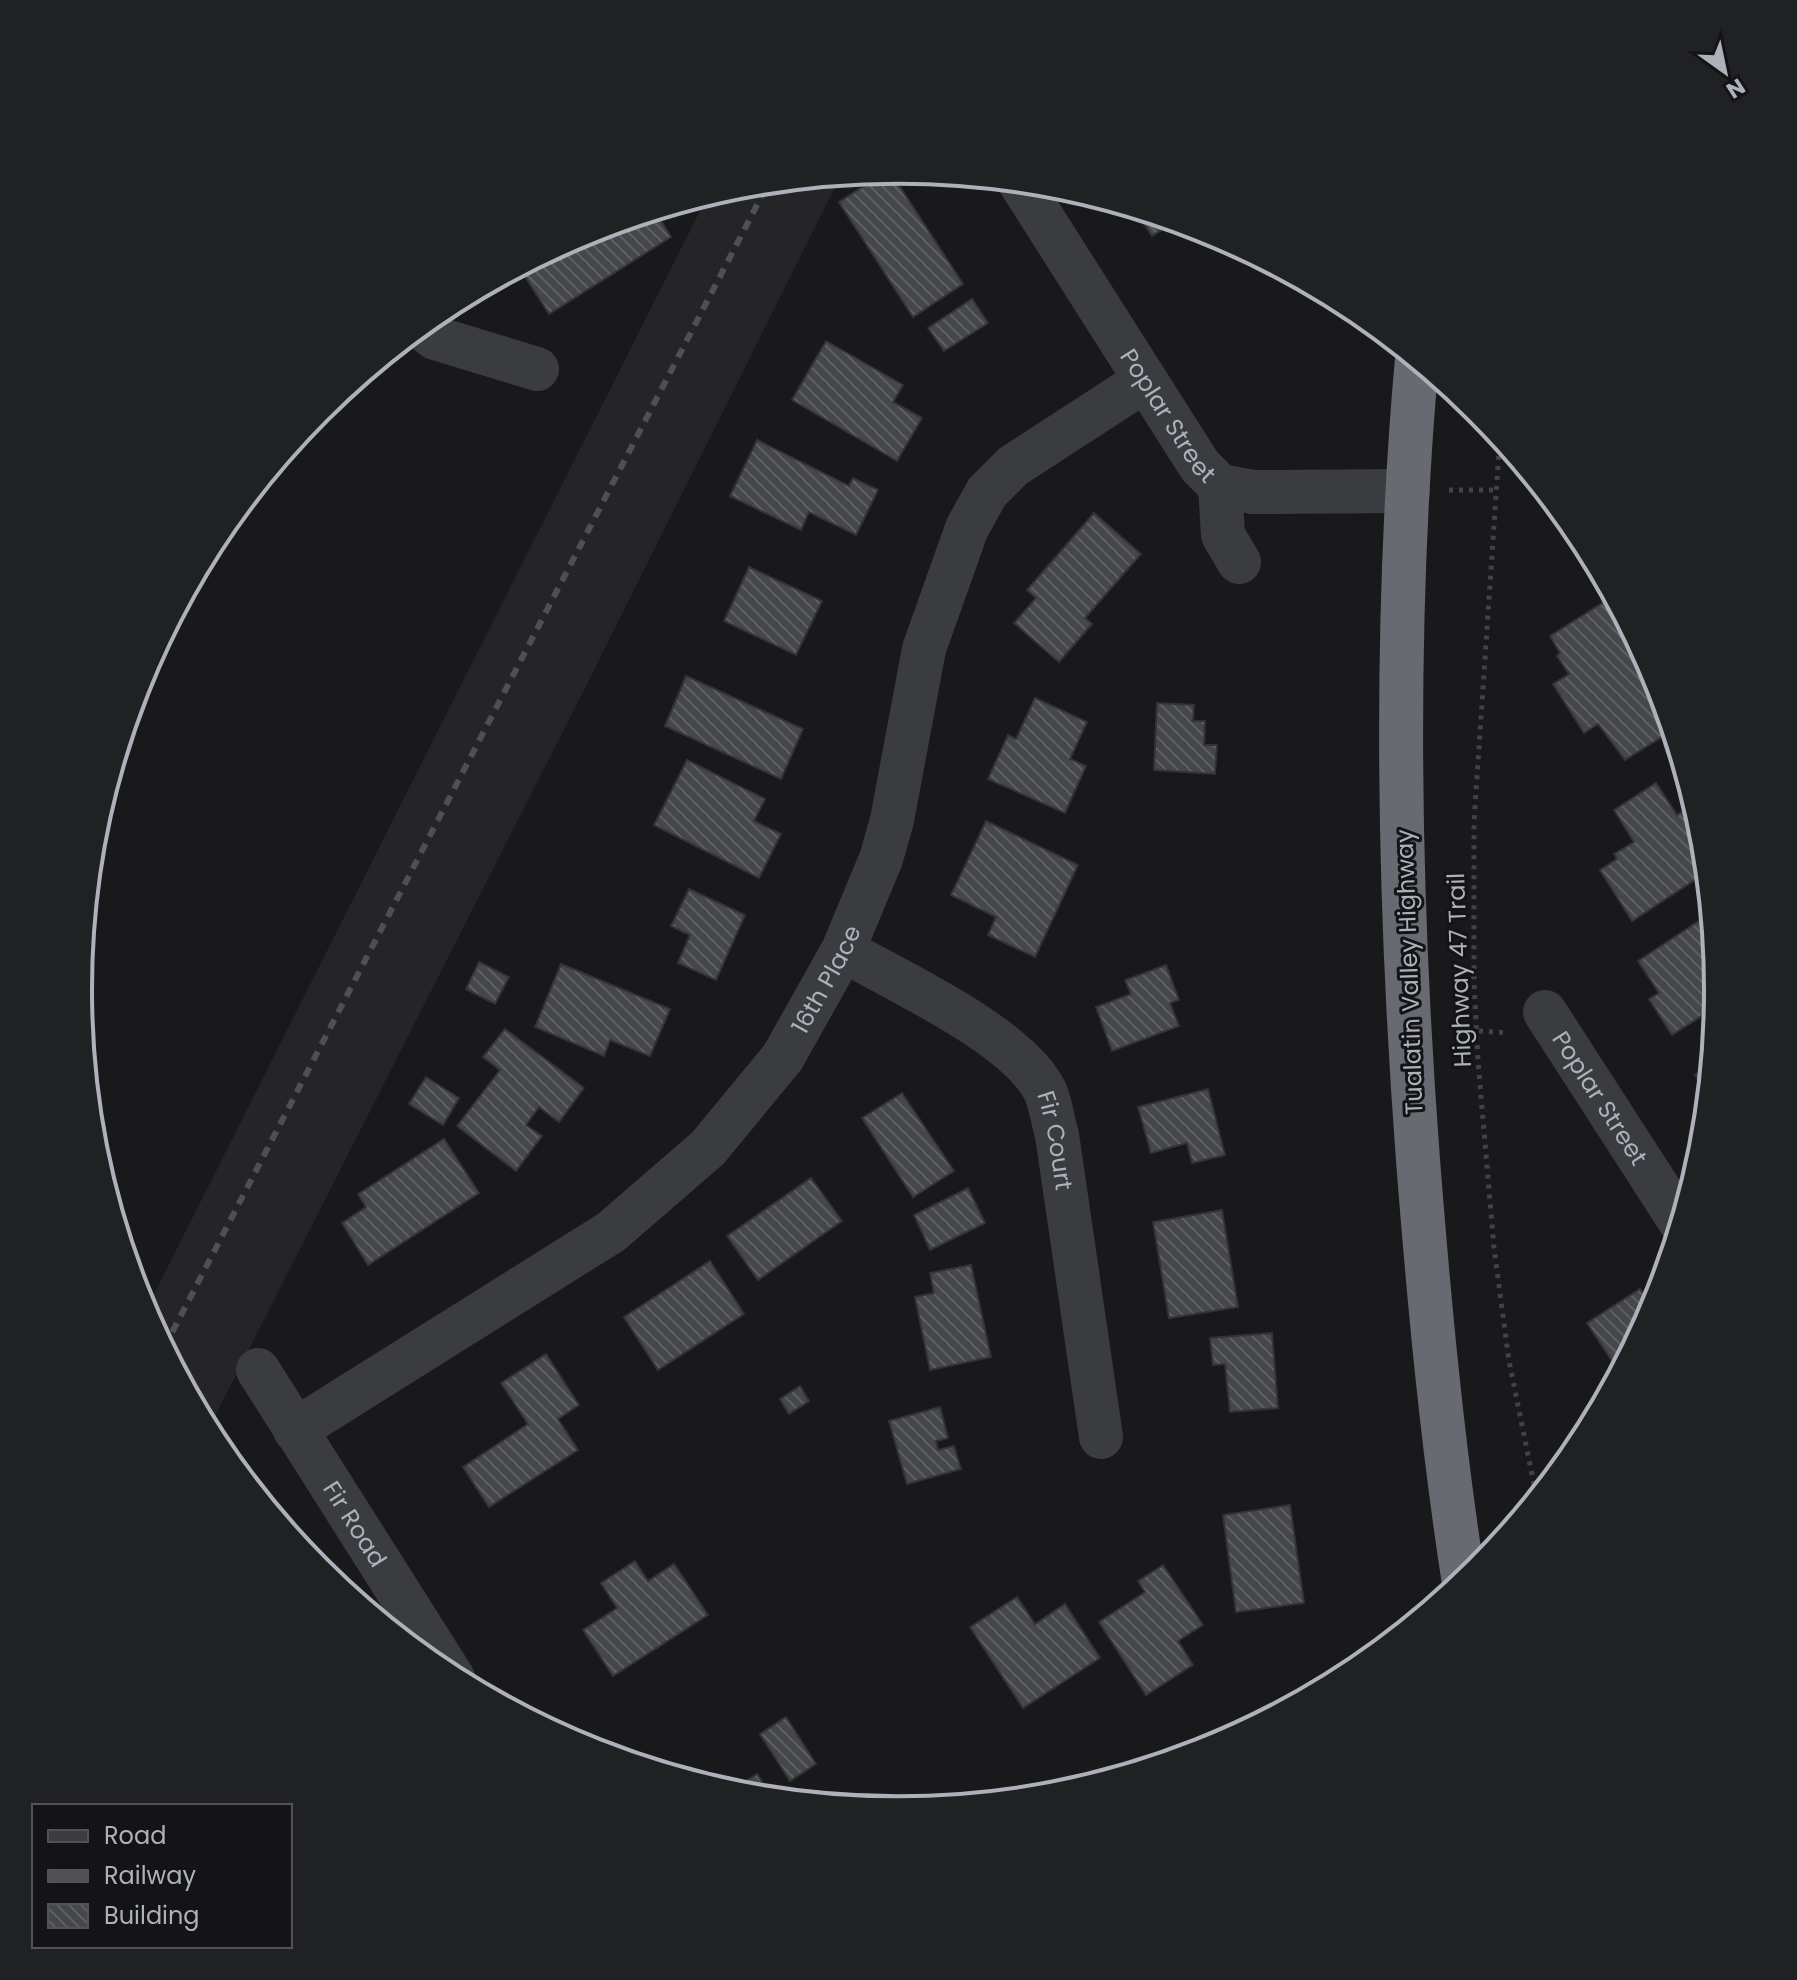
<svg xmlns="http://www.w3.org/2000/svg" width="1797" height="1980" font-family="Poppins,sans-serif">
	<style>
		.built { fill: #252528 }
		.building { fill: url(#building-back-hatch); stroke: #333437; stroke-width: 2 }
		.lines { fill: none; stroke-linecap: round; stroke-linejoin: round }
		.path { stroke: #414347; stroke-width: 5; stroke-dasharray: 4 6; stroke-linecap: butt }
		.minor { stroke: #3b3c40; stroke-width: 44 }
		.highway { stroke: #676a71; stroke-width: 44 }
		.rail { stroke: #4e5055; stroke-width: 6; stroke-dasharray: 10 8; stroke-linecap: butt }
		.labels { text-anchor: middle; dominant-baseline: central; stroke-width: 6; stroke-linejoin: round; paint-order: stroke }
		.street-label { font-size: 24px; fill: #adb1ba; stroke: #141416 }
		.rim { fill: none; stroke: #adb1ba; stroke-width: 4 }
	</style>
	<defs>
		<pattern id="building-back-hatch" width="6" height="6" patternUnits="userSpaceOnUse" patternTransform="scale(2)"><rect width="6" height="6" fill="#46474b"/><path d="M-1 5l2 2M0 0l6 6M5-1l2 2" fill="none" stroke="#5e5f63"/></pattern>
	</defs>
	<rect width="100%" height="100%" fill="#19191b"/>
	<polygon class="built" points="841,175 584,690 208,1430 145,1312 708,195 739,185"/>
	<g class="building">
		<polygon points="889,170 963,284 913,317 839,202"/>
		<polygon points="1134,208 1175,221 1152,236"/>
		<polygon points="655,211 671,237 549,314 519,267 585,232"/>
		<polygon points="972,299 988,323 944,351 928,328"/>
		<polygon points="826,341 903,385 893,402 922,418 897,461 792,400"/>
		<polygon points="757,440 849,486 853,478 878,490 856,535 809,512 801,530 730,496"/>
		<polygon points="1094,513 1141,554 1085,618 1092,624 1059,662 1014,623 1036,598 1027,590"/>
		<polygon points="749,567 822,601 796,655 724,621"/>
		<polygon points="1604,602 1662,695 1673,730 1625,760 1598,724 1584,733 1553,684 1569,674 1557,656 1560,653 1550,636"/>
		<polygon points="686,676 803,729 781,779 665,726"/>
		<polygon points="1035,698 1087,722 1070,759 1086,766 1065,813 988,779 1008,735 1016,739"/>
		<polygon points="1157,703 1194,705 1193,721 1205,721 1204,745 1217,745 1215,774 1154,770"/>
		<polygon points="687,760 765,799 754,821 781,834 759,878 654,825"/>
		<polygon points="1656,783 1677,815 1695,803 1703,830 1707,872 1632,921 1600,870 1617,859 1614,854 1634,842 1614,810"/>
		<polygon points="986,821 1078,865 1035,957 988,935 996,917 951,895"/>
		<polygon points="689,889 745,915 716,980 678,963 690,935 671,926"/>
		<polygon points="1711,913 1717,966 1708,972 1719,988 1717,1006 1672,1035 1649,999 1659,993 1638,961"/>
		<polygon points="479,962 509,977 495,1004 466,989"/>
		<polygon points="561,964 670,1009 650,1056 610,1040 604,1056 535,1027"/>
		<polygon points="1166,965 1179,1000 1170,1003 1179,1026 1112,1051 1096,1007 1131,994 1125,980"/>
		<polygon points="505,1029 584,1088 559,1122 539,1107 526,1125 542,1136 516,1171 457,1126 500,1070 483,1057"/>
		<polygon points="1712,1064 1709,1096 1695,1075"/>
		<polygon points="426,1077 459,1098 443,1125 409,1104"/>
		<polygon points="1208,1089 1225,1155 1192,1163 1187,1143 1151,1153 1138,1107"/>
		<polygon points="902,1093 954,1171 913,1197 862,1118"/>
		<polygon points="444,1139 479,1193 368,1265 342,1223 366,1207 358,1194"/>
		<polygon points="811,1178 842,1221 758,1280 727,1236"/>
		<polygon points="968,1188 985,1223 930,1250 914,1215"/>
		<polygon points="1222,1210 1238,1307 1169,1318 1153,1222"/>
		<polygon points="710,1261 744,1314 658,1370 624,1317"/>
		<polygon points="971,1265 991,1357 930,1370 915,1297 934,1293 930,1273"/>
		<polygon points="1640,1289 1653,1310 1620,1373 1587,1323"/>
		<polygon points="1272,1333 1278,1408 1230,1412 1225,1364 1213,1365 1210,1338"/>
		<polygon points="546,1354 579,1405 558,1419 578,1450 489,1507 463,1467 528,1424 501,1383"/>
		<polygon points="800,1386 809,1401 789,1414 780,1399"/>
		<polygon points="940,1407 948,1438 936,1441 938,1450 954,1446 961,1469 907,1484 889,1421"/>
		<polygon points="1290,1505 1304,1603 1236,1612 1223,1515"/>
		<polygon points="635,1561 648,1581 674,1564 708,1615 613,1676 583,1630 617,1608 601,1583"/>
		<polygon points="1163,1565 1203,1625 1178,1641 1193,1665 1146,1695 1099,1622 1145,1592 1138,1581"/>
		<polygon points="1017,1597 1035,1624 1065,1604 1100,1658 1023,1708 970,1627"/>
		<polygon points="786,1717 816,1764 790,1781 760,1734"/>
		<polygon points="757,1774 773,1798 729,1792"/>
	</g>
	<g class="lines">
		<g class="path">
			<polyline points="1500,436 1474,822 1474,982 1478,1061 1494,1248 1509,1361 1537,1499"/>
			<polyline points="1449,490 1496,490"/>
			<polyline points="1479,1031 1509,1033"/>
		</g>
		<g class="minor">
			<path id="s1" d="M 1019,181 L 1200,466 L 1220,486 L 1253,492 L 1408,491"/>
			<polyline points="420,326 435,338 537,369"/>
			<polyline points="1220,486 1223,535 1239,562"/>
			<path id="s2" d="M 843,950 C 897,981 1021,1037 1046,1093 C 1051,1106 1053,1122 1057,1135 L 1101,1437"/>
			<path id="s3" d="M 1545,1012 L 1681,1223"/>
			<path id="s4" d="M 258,1370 L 453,1678"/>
			<path id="s5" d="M 295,1430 L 611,1232 L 708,1148 L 783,1057 L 843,950 L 881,859 L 892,820 L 924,649 L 967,528 L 987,492 L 1013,466 L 1144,381"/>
		</g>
		<path class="highway" d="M 1417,359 C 1393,625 1398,894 1418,1160 C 1429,1301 1442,1442 1464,1583"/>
		<polyline class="rail" points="164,1348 769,182"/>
	</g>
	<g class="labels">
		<g class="street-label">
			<text stroke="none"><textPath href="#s1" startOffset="278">Poplar Street</textPath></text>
			<text transform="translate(1459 970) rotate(-92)">Highway 47 Trail</text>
			<text transform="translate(1409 972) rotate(-92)">Tualatin Valley Highway</text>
			<text stroke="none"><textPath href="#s5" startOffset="708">16th Place</textPath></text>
			<text stroke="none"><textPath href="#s3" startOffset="102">Poplar Street</textPath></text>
			<text stroke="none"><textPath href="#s2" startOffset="300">Fir Court</textPath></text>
			<text stroke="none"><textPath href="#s4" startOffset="182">Fir Road</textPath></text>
		</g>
	</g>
	<path d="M0 0H1797V1980H0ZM92 990a806 806 0 1 1 1612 0a806 806 0 1 1-1612 0Z" fill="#202123" fill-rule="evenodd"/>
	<path class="rim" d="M92 990a806 806 0 1 1 1612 0a806 806 0 1 1-1612 0Z"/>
	<rect x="32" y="1804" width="260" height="144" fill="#141416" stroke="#515358" stroke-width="2"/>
	<rect x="48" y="1830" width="40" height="12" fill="#3b3c40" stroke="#515358" stroke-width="2"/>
	<text x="104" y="1844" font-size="24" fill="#adb1ba">Road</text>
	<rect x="48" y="1870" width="40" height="12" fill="#4e5055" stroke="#515358" stroke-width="2"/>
	<text x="104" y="1884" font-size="24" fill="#adb1ba">Railway</text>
	<rect x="48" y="1904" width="40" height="24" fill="url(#building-back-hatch)" stroke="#515358" stroke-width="2"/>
	<text x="104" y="1924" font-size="24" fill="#adb1ba">Building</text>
	<g transform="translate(1725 72) rotate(147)" stroke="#141416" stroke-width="6" paint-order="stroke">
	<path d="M0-6L14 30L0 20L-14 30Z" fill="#adb1ba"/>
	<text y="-12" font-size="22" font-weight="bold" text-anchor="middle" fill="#adb1ba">N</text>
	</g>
</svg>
